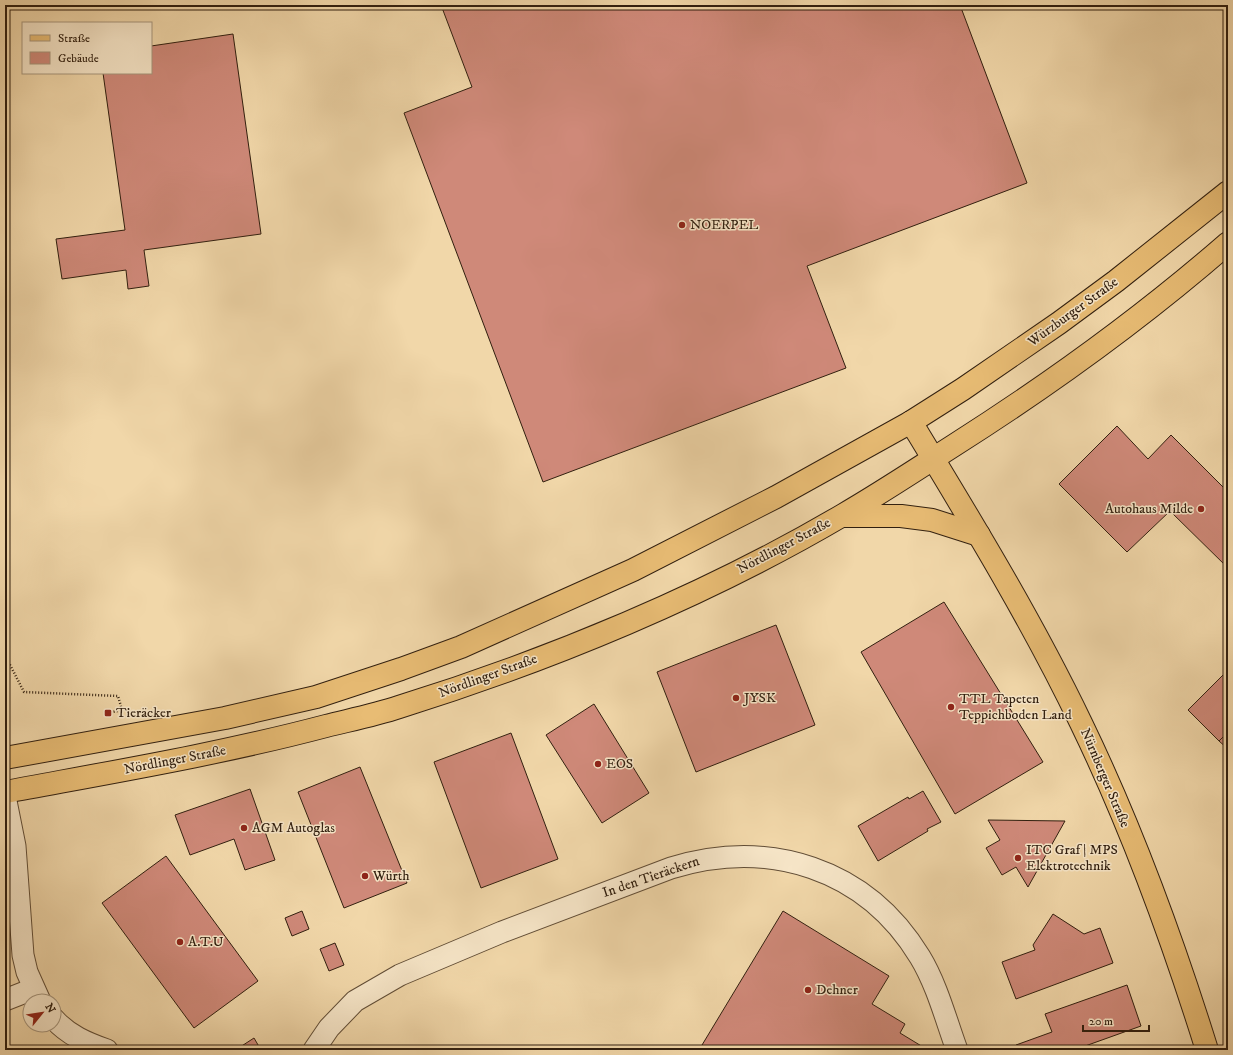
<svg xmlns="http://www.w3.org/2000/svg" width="1233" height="1055" font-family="'IM FELL DW Pica',serif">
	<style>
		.building { fill: #cf8979; stroke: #311f0f }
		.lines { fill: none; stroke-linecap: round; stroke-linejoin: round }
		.minor-casing { stroke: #614d36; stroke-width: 23 }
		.primary-casing { stroke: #311f0f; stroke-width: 24 }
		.path { stroke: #311f0f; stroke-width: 2.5; stroke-dasharray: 1 2; stroke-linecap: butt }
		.minor { stroke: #f6e5c7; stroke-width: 21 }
		.primary { stroke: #e8bc74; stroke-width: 22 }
		.poi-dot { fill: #8f2418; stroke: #f6e5c7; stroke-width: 1.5 }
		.labels { text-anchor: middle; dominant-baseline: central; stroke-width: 3; stroke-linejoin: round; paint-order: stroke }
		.poi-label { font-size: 14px; fill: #311f0f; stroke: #f6e5c7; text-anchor: start }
		.street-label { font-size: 14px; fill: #311f0f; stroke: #f6e5c7 }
	</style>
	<rect width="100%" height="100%" fill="#f1d7a9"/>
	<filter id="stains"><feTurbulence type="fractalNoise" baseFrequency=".005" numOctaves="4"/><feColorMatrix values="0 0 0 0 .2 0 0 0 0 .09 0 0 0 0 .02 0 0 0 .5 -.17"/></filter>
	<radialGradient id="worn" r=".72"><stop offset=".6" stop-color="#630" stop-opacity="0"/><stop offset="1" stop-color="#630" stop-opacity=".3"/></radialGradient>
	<g class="building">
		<polygon points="441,5 960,5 1027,183 807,266 846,368 543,482 404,113 472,87"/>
		<polygon points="233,34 261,234 144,250 149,286 128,289 126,270 62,279 56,239 125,230 103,73 151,73 151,46"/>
		<polygon points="1117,426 1148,459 1171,435 1228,492 1228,568 1170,511 1127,552 1059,484"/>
		<polygon points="944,602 1043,762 955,814 861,652"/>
		<polygon points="776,625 815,725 696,772 657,672"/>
		<polygon points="1228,670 1228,732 1219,741 1188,710"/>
		<polygon points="594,704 649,793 602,823 546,735"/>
		<polygon points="1228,732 1228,749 1219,741"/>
		<polygon points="511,733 558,859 481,888 434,762"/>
		<polygon points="360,767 407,883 344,908 298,792"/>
		<polygon points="250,789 275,860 245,870 234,839 190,855 175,815"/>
		<polygon points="923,791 941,822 927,829 928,831 878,861 858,826 908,797 909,799"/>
		<polygon points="988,820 1065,821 1028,887 1016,867 1002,875 986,848 1000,840"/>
		<polygon points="166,856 258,981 194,1028 102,903"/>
		<polygon points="302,911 309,929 292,936 285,918"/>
		<polygon points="783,911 889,976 872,1004 905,1024 900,1033 928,1050 699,1050"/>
		<polygon points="1053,914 1084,934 1100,928 1113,963 1016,999 1002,962 1035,950 1033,945"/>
		<polygon points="335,943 344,965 329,971 320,949"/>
		<polygon points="1127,985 1141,1026 1074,1050 1018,1050 1016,1045 1052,1032 1045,1014"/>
		<polygon points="254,1038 261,1050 238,1050 237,1049"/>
	</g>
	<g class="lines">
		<g class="minor-casing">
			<g id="minor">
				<polyline points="5,796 15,846 23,955 27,972 40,1001"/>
				<polyline points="5,1000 33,989"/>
				<path d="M 54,1019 C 68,1035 87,1043 107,1050"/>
				<path d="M 314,1050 L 329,1028 L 355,1001 L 400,975 L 502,932 L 671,868 C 769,838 866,868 920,957 C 937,985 946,1020 957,1050"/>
			</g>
		</g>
		<g class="primary-casing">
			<g id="primary">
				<path d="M 911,422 C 971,521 1031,619 1081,723 C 1131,826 1173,941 1207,1050"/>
				<polyline points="843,516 901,516 932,520 979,535"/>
				<polyline points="5,758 225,718 316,697 401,669 461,647 633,570 776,497 911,422 963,389 1059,323 1116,281 1228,192"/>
				<path d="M 5,792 C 112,772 220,754 326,726 C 350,720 375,715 399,707 C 550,660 707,595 843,515 C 881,493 917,469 953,446 C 1049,385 1142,318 1228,243"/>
			</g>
		</g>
		<polyline class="path" points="5,664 9,663 24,692 118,696 122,710 108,713 107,718"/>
		<use href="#minor" class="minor"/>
		<use href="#primary" class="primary"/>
	</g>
	<g class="poi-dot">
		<circle cx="682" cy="225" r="4"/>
		<circle cx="1201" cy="509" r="4"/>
		<circle cx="736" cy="698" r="4"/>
		<circle cx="951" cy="707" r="4"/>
		<rect x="104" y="709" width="8" height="8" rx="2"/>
		<circle cx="598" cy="764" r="4"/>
		<circle cx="244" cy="828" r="4"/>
		<circle cx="1018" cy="858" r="4"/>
		<circle cx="365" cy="876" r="4"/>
		<circle cx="180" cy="942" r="4"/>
		<circle cx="808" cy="990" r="4"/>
	</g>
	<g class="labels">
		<g class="poi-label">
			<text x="690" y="225">NOERPEL</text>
			<text x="1193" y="509" text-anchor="end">Autohaus Milde</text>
			<text x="744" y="698">JYSK</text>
			<text x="959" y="699">TTL Tapeten<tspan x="959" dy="16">Teppichboden Land</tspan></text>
			<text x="116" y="713">Tieräcker</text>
			<text x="606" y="764">EOS</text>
			<text x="252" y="828">AGM Autoglas</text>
			<text x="1026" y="850">ITC Graf | MPS<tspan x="1026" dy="16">Elektrotechnik</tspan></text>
			<text x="373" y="876">Würth</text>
			<text x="188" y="942">A.T.U</text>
			<text x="816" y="990">Dehner</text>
		</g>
		<g class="street-label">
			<text transform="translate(1073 312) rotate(-36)">Würzburger Straße</text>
			<text transform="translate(784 546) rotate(-28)">Nördlinger Straße</text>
			<text transform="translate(488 676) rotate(-20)">Nördlinger Straße</text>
			<text transform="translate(175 760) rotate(-11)">Nördlinger Straße</text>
			<text transform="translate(1105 778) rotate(67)">Nürnberger Straße</text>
			<text transform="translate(651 877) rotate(-19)">In den Tieräckern</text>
		</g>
	</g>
	<rect width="1233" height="1055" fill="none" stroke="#f1d7a9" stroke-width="20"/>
	<rect x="6" y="6" width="1221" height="1043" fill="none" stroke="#311f0f" stroke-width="2"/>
	<rect x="10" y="10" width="1213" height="1035" fill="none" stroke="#311f0f"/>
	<rect x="22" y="22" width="130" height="52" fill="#f6e5c7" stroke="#a7967d"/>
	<rect x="30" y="35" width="20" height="6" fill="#e8bc74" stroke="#a7967d"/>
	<text x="58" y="42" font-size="12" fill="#311f0f">Straße</text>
	<rect x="30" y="52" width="20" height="12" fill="#cf8979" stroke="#a7967d"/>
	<text x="58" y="62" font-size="12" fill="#311f0f">Gebäude</text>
	<g transform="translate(42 1013) rotate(60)"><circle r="19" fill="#f6e5c7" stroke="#a7967d"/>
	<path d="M0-3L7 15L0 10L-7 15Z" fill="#8f2418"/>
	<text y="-6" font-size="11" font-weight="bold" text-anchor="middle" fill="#311f0f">N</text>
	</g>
	<path d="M1083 1025v6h66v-6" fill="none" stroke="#311f0f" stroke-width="2"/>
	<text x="1089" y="1025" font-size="12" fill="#311f0f" stroke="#f6e5c7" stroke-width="3" paint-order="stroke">20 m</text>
	<rect width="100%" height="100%" filter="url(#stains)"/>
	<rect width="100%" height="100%" fill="url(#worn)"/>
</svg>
